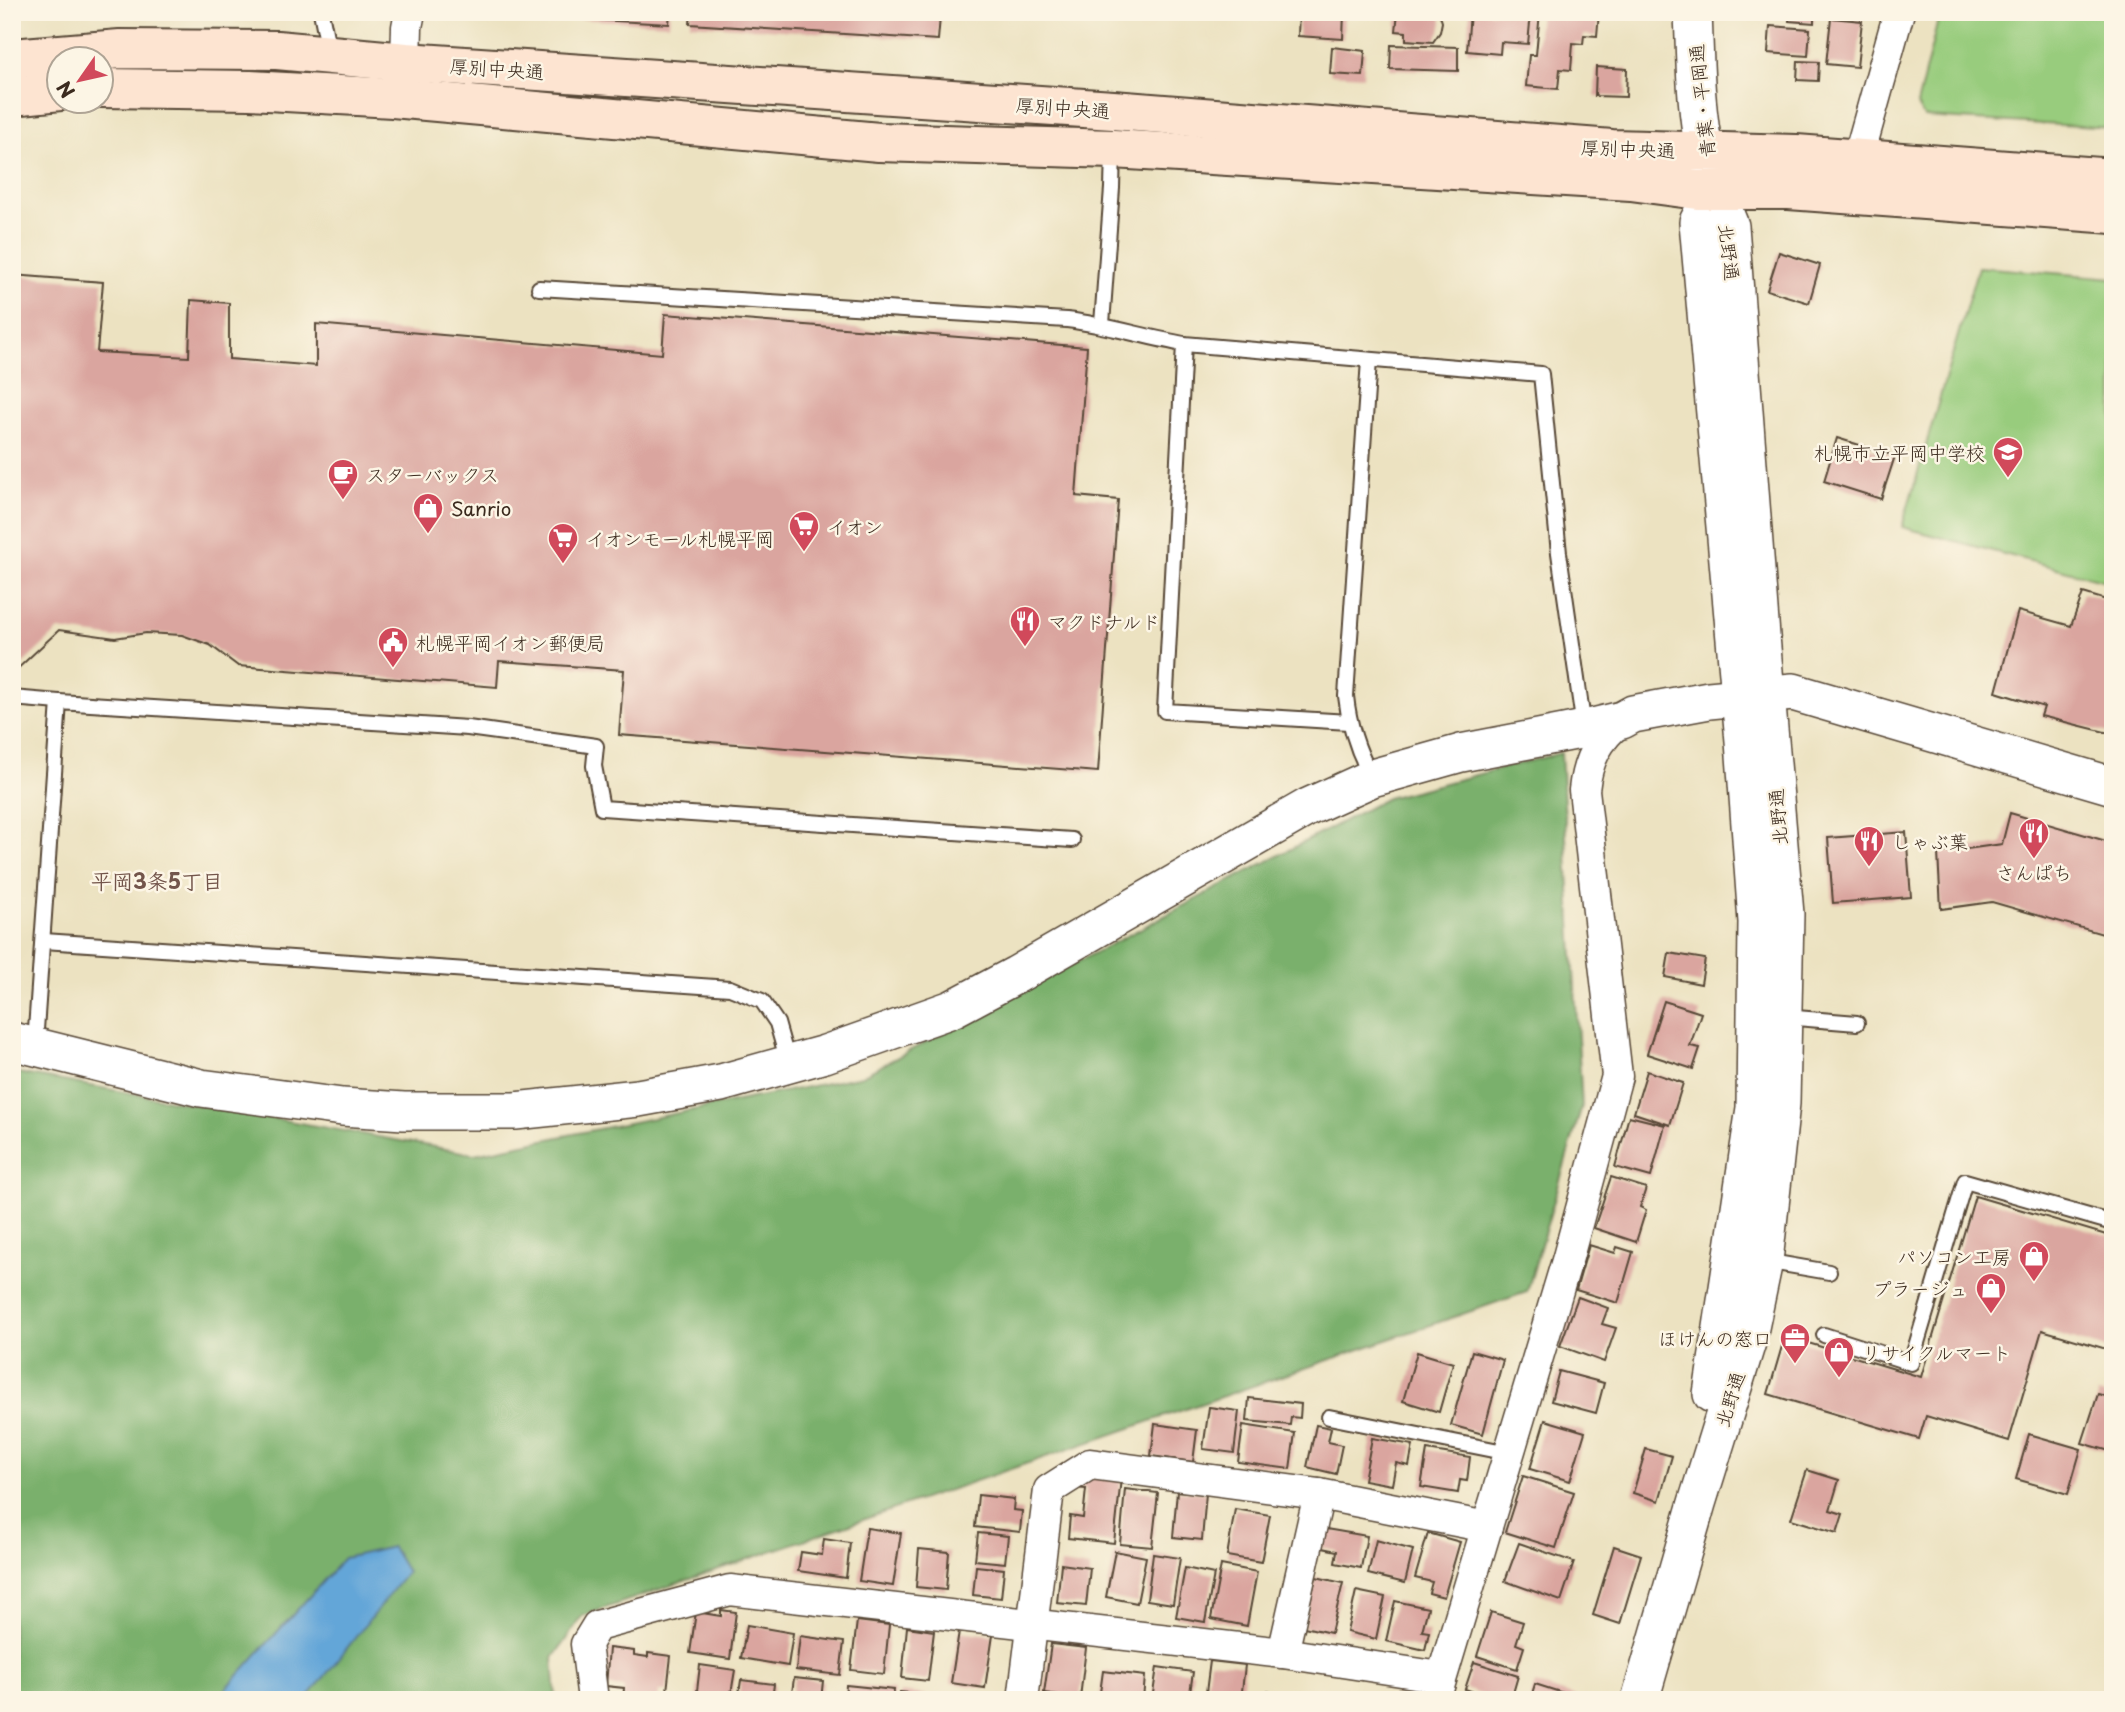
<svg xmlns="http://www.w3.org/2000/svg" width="2125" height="1712" font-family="'Playpen Sans','Klee One',sans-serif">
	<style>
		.green { fill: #98cc7d; stroke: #6a7b4e; stroke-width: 2 }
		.forest { fill: #7ab06c; stroke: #5a6d45; stroke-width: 2 }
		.water { fill: #63a6d8; stroke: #4f687b; stroke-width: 2 }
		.building { fill: #daa59f }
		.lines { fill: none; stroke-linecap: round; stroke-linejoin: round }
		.service-casing { stroke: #564636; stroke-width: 18 }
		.minor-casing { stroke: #564636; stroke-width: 33 }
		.tertiary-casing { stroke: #564636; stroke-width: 40 }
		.secondary-casing { stroke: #564636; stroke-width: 42 }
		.service { stroke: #fff; stroke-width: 14 }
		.minor { stroke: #fff; stroke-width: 30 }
		.tertiary { stroke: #fff; stroke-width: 37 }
		.secondary { stroke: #fde4d1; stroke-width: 38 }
		.labels { text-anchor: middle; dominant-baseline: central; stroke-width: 5; stroke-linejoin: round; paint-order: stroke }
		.street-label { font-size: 19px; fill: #3b2a1e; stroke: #fcf5e5 }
		.poi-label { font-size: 19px; fill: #3b2a1e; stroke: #fcf5e5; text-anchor: start }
		.neighbourhood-label { font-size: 21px; font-weight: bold; fill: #73554b; stroke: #fcf5e5 }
	</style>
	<rect width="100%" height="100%" fill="#fcf5e5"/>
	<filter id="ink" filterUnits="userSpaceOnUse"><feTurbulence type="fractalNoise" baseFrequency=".0143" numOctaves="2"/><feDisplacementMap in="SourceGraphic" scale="14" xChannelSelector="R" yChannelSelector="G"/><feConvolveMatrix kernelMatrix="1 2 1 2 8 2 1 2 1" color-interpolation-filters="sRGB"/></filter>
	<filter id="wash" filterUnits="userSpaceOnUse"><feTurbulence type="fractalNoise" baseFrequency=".00686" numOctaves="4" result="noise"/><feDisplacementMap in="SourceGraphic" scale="28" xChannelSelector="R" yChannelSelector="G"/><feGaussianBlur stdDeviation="1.57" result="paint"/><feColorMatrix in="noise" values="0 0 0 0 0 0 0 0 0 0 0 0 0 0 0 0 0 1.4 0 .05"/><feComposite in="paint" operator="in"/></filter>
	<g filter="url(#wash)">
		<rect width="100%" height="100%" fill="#ece2c1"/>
		<g class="green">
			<polygon points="1940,12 2113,12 2113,128 1924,117 1917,105"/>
			<polygon points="1978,267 2113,278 2113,583 1902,527"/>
		</g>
		<polygon class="forest" points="1561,753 1582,1106 1527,1292 582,1616 553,1658 556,1700 12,1700 12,1072 474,1154 862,1076 1387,798"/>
		<polygon class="water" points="392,1547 407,1572 306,1700 216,1700 344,1558"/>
		<g id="blocks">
			<g class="building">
				<polygon points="562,12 670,12 669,24 562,18"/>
				<polygon points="691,12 953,12 952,17 940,17 938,40 690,24"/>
				<polygon points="1299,12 1344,12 1343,39 1298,36"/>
				<polygon points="1398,12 1439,12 1442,22 1440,32 1433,42 1406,40 1406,32 1396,31"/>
				<polygon points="1470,12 1531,12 1528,44 1501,42 1500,54 1467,51"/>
				<polygon points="1540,12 1599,12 1597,36 1584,35 1583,44 1573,43 1571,70 1560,69 1558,89 1526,86 1529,55 1536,55"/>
				<polygon points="1790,12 1814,12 1814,23 1789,21"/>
				<polygon points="1831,18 1862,21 1857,67 1826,64"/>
				<polygon points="1770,26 1810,29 1808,56 1768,53"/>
				<polygon points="1391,45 1458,47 1458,71 1390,69"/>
				<polygon points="1332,47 1365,51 1363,76 1330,74"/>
				<polygon points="1798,61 1819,62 1818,81 1797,80"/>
				<polygon points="1596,67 1627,69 1626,97 1595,96"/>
				<polygon points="1779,252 1820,265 1809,303 1767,290"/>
				<polygon points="12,275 103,282 97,352 189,357 191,300 229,303 229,359 316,366 316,324 662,354 665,314 1087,347 1076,496 1118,500 1098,772 619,735 624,670 499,661 497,687 238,666 210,645 182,635 146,633 115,638 59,630 12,674"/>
				<polygon points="1837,438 1895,456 1881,499 1824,481"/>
				<polygon points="2083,593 2113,602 2113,734 2041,716 2044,707 1996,692 2018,611 2071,626"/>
				<polygon points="2010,813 2113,843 2113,937 1992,902 1941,909 1938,853 2002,844"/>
				<polygon points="1906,832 1911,897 1833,903 1828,838"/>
				<polygon points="1669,953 1705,959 1701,984 1665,977"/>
				<polygon points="1664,1001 1701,1013 1690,1046 1700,1048 1693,1069 1647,1054"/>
				<polygon points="1647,1071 1683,1083 1670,1125 1634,1113"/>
				<polygon points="1629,1116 1665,1125 1651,1177 1615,1167"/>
				<polygon points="1611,1177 1646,1188 1640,1207 1646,1210 1636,1242 1594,1228"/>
				<polygon points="1975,1196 2113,1237 2113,1351 2042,1330 2009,1441 1926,1416 1919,1439 1768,1394 1785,1336 1921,1377"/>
				<polygon points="1589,1245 1615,1253 1617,1247 1633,1252 1618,1303 1576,1290"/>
				<polygon points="1578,1297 1608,1308 1602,1324 1616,1328 1604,1362 1560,1346"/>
				<polygon points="1472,1351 1503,1360 1483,1434 1451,1425"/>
				<polygon points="1417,1352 1453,1363 1439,1412 1403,1401"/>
				<polygon points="1559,1371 1604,1383 1596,1413 1551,1401"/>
				<polygon points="2098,1394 2113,1398 2113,1452 2082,1443"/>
				<polygon points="1249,1398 1301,1404 1300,1418 1291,1417 1290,1425 1247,1421"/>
				<polygon points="1209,1407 1239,1411 1234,1453 1203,1449"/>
				<polygon points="1545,1420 1585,1432 1570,1481 1530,1469"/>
				<polygon points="1155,1424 1197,1430 1193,1462 1151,1456"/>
				<polygon points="1243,1425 1295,1433 1290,1469 1238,1462"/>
				<polygon points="1316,1425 1331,1428 1328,1442 1342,1445 1336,1474 1307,1467"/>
				<polygon points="2029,1434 2081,1449 2068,1494 2016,1479"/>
				<polygon points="1372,1438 1413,1445 1409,1466 1396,1463 1392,1485 1364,1480"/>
				<polygon points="1646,1449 1672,1456 1659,1501 1633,1493"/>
				<polygon points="1427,1450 1470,1457 1467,1481 1460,1480 1458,1493 1421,1487"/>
				<polygon points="1807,1470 1839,1480 1830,1510 1843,1514 1837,1533 1791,1519"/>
				<polygon points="1085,1474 1121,1478 1114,1543 1068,1538 1070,1516 1083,1518 1086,1489 1073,1488"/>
				<polygon points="1523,1476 1574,1492 1556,1548 1505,1532"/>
				<polygon points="1125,1489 1158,1493 1152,1547 1120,1544"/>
				<polygon points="1177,1491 1206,1493 1202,1540 1173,1537"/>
				<polygon points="978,1495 1014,1499 1013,1510 1022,1511 1020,1532 975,1527"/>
				<polygon points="1235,1509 1270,1515 1261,1562 1227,1556"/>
				<polygon points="867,1528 901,1533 893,1586 859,1581"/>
				<polygon points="1326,1529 1367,1536 1361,1568 1335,1563 1337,1551 1322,1548"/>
				<polygon points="978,1533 1008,1536 1005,1563 975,1560"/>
				<polygon points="1428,1533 1460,1542 1444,1597 1429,1593 1432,1582 1415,1578"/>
				<polygon points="824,1539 850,1543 846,1578 798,1571 801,1552 822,1555"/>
				<polygon points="1376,1540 1413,1550 1405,1583 1368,1574"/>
				<polygon points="1519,1543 1574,1562 1561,1601 1505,1581"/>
				<polygon points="1614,1546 1641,1555 1620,1624 1593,1615"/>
				<polygon points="919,1549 949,1552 946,1590 916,1587"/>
				<polygon points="1115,1551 1146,1557 1137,1603 1106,1597"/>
				<polygon points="1153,1554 1180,1558 1173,1604 1147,1600"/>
				<polygon points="1061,1564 1090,1568 1086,1606 1057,1603"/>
				<polygon points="1221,1565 1257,1572 1247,1626 1211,1619"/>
				<polygon points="976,1566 1004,1569 1001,1598 973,1595"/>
				<polygon points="1185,1568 1214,1574 1205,1622 1176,1617"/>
				<polygon points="1316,1577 1343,1583 1331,1633 1304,1627"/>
				<polygon points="1356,1591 1385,1597 1376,1639 1347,1632"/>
				<polygon points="1395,1601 1428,1608 1422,1631 1429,1632 1425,1650 1386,1641"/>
				<polygon points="721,1610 736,1612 730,1659 690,1653 696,1612 721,1616"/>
				<polygon points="1491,1612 1523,1622 1516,1644 1524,1647 1517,1669 1477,1656"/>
				<polygon points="857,1621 889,1625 884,1674 851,1670"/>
				<polygon points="747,1625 793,1633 788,1666 741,1658"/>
				<polygon points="907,1627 934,1631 928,1681 902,1678"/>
				<polygon points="959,1631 993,1635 985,1688 951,1683"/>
				<polygon points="800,1636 844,1642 840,1675 796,1670"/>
				<polygon points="1051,1644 1086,1648 1080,1698 1044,1693"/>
				<polygon points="609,1648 634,1651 634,1655 648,1657 648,1653 671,1656 667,1691 659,1691 658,1700 623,1700 624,1688 606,1686"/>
				<polygon points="1210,1661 1245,1665 1241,1700 1205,1700"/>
				<polygon points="1474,1662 1518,1676 1511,1700 1481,1700 1483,1695 1465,1689"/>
				<polygon points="700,1665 735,1670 730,1700 696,1700"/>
				<polygon points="1157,1667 1193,1672 1189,1700 1152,1700"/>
				<polygon points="1103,1671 1145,1676 1143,1700 1099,1700"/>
				<polygon points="794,1678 823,1681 821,1700 791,1700"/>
				<polygon points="741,1680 774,1684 772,1700 738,1700"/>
				<polygon points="1535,1684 1582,1699 1582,1700 1530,1700"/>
				<polygon points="846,1685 894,1690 893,1700 845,1700"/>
				<polygon points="1263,1691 1287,1694 1287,1700 1262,1700"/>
				<polygon points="900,1692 926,1695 926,1700 899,1700"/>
				<polygon points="1342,1692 1372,1696 1372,1700 1341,1700"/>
			</g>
		</g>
	</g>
	<g filter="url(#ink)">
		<use href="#blocks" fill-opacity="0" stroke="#564636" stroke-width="2"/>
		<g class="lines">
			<g class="service-casing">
				<g id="service">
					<polyline points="321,12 329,52"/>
					<path d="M 539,288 L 1067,320 C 1107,325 1145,337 1184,344 L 1541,374 L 1559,553 L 1584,728"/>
					<polyline points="1102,324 1112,188 1113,151"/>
					<polyline points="1184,344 1165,711 1349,722"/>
					<path d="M 1369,360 L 1346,696 C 1349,726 1357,750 1371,776"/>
					<polyline points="12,698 59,702"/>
					<polyline points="44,941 730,988 762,1001 777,1023 788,1062"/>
					<polyline points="1784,1017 1857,1023"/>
					<polyline points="35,1044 59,702 468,728 596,746 594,766 602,808 1072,840"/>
					<polyline points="1765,1261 1829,1272"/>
					<polyline points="1824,1335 1911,1363 1965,1181 2113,1223"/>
					<polyline points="1329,1417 1509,1453"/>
				</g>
			</g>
			<g class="minor-casing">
				<g id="minor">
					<polyline points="406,62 407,27 410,12"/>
					<polyline points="1858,159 1899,12"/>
					<polyline points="1283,1653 1319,1494"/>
					<polyline points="593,1700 586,1644 597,1626 730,1590 1283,1653 1441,1677"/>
					<polyline points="1023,1700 1049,1490 1090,1464 1319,1494 1487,1527"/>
					<path d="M 1435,1700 L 1568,1257 L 1617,1076 L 1584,790 C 1587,761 1598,738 1622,720"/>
				</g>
			</g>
			<g class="tertiary-casing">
				<g id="tertiary">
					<polyline points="12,1041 201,1088 342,1107 404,1111 515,1111 638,1098 721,1083 825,1054 952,1009 1016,975 1308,807 1372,778 1461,753 1585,729 1622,720 1633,714 1709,700 1793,692 2113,786"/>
					<polyline points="1712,1394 1755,1108 1757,922 1744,741 1698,222 1715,189"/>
					<path d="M 1640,1700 L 1697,1503 L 1747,1342 L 1764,1261 L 1781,1103 L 1785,914 L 1761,636 L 1730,226 C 1720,202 1711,179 1705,154 C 1695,108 1695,59 1693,12"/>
				</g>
			</g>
			<g class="secondary-casing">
				<g id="secondary">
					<polyline points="12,58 120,49 277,50 406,62 1113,110 1612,149 1796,154 2113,178"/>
					<polyline points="102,88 250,90 393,98 879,142 1113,149 1631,181 1698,190 1789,190 2113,214"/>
					<polyline points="12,96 60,91"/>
				</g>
			</g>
			<use href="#service" class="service"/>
			<use href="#minor" class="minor"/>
			<use href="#tertiary" class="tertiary"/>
			<use href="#secondary" class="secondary"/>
		</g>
	</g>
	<defs>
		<g id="school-pin" transform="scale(1.575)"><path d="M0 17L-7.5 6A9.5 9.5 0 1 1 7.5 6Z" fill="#d1495b" stroke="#fcf5e5"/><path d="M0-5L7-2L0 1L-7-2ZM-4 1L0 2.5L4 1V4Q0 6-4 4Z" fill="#fff"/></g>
		<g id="cafe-pin" transform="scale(1.575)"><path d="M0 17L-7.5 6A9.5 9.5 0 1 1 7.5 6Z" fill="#d1495b" stroke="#fcf5e5"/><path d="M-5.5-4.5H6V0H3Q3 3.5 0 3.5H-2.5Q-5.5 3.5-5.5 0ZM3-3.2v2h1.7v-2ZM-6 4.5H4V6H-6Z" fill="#fff"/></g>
		<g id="shop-pin" transform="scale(1.575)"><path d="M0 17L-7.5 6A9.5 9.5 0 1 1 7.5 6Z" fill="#d1495b" stroke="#fcf5e5"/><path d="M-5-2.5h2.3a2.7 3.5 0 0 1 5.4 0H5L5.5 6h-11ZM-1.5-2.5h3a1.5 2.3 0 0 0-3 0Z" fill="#fff"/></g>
		<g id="supermarket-pin" transform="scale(1.575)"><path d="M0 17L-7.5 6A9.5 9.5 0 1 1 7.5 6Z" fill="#d1495b" stroke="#fcf5e5"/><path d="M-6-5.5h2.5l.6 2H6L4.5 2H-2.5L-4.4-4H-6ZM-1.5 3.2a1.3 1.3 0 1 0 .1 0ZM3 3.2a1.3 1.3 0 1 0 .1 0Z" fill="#fff"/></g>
		<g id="restaurant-pin" transform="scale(1.575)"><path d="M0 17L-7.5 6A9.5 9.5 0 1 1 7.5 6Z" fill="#d1495b" stroke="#fcf5e5"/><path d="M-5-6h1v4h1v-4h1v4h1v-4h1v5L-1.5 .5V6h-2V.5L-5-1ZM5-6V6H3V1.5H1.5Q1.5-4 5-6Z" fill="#fff"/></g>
		<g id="civic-pin" transform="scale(1.575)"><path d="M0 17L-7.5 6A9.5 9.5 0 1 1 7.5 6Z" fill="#d1495b" stroke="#fcf5e5"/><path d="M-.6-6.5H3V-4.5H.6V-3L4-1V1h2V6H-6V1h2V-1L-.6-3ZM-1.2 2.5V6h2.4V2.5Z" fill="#fff"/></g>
		<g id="office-pin" transform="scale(1.575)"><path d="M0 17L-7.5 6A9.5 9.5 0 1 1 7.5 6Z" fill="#d1495b" stroke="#fcf5e5"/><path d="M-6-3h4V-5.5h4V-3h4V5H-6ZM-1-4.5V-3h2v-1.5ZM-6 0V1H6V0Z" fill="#fff"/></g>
	</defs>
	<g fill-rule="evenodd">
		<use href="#school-pin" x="2008" y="452"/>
		<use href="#cafe-pin" x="343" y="474"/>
		<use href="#shop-pin" x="428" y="508"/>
		<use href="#supermarket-pin" x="804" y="526"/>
		<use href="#supermarket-pin" x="563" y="538"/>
		<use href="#restaurant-pin" x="1025" y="621"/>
		<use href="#civic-pin" x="393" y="642"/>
		<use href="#restaurant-pin" x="2034" y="833"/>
		<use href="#restaurant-pin" x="1869" y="841"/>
		<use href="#shop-pin" x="2034" y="1256"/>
		<use href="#shop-pin" x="1991" y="1288"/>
		<use href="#office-pin" x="1795" y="1338"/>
		<use href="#shop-pin" x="1839" y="1352"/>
	</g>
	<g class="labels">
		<g class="street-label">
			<text transform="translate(497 68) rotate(4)">厚別中央通</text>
			<text transform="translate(1701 101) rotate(-96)">青葉・平岡通</text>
			<text transform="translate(1063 107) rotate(4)">厚別中央通</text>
			<text transform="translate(1628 148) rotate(2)">厚別中央通</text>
			<text transform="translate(1730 252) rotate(83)">北野通</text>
			<text transform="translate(1777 817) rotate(-95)">北野通</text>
			<text transform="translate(1729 1399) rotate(-73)">北野通</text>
		</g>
		<g class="poi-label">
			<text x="1985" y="452" text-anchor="end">札幌市立平岡中学校</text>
			<text x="366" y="474">スターバックス</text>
			<text x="451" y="508">Sanrio</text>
			<text x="827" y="526">イオン</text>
			<text x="586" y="538">イオンモール札幌平岡</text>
			<text x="1048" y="621">マクドナルド</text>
			<text x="416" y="642">札幌平岡イオン郵便局</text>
			<text x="1892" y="841">しゃぶ葉</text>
			<text x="2034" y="872" text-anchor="middle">さんぱち</text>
			<text x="2011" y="1256" text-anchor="end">パソコン工房</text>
			<text x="1968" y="1288" text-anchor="end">プラージュ</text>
			<text x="1772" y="1338" text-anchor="end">ほけんの窓口</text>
			<text x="1862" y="1352">リサイクルマート</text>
		</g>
		<g class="neighbourhood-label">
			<text x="157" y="880">平岡3条5丁目</text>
		</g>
	</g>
	<rect width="2125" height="1712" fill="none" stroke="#fcf5e5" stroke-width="42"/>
	<g transform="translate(80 80) rotate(236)"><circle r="33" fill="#fcf5e5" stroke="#afa495" stroke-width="2"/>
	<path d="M0-5L12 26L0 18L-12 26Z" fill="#d1495b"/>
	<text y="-10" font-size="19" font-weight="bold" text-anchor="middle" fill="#3b2a1e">N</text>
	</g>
</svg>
